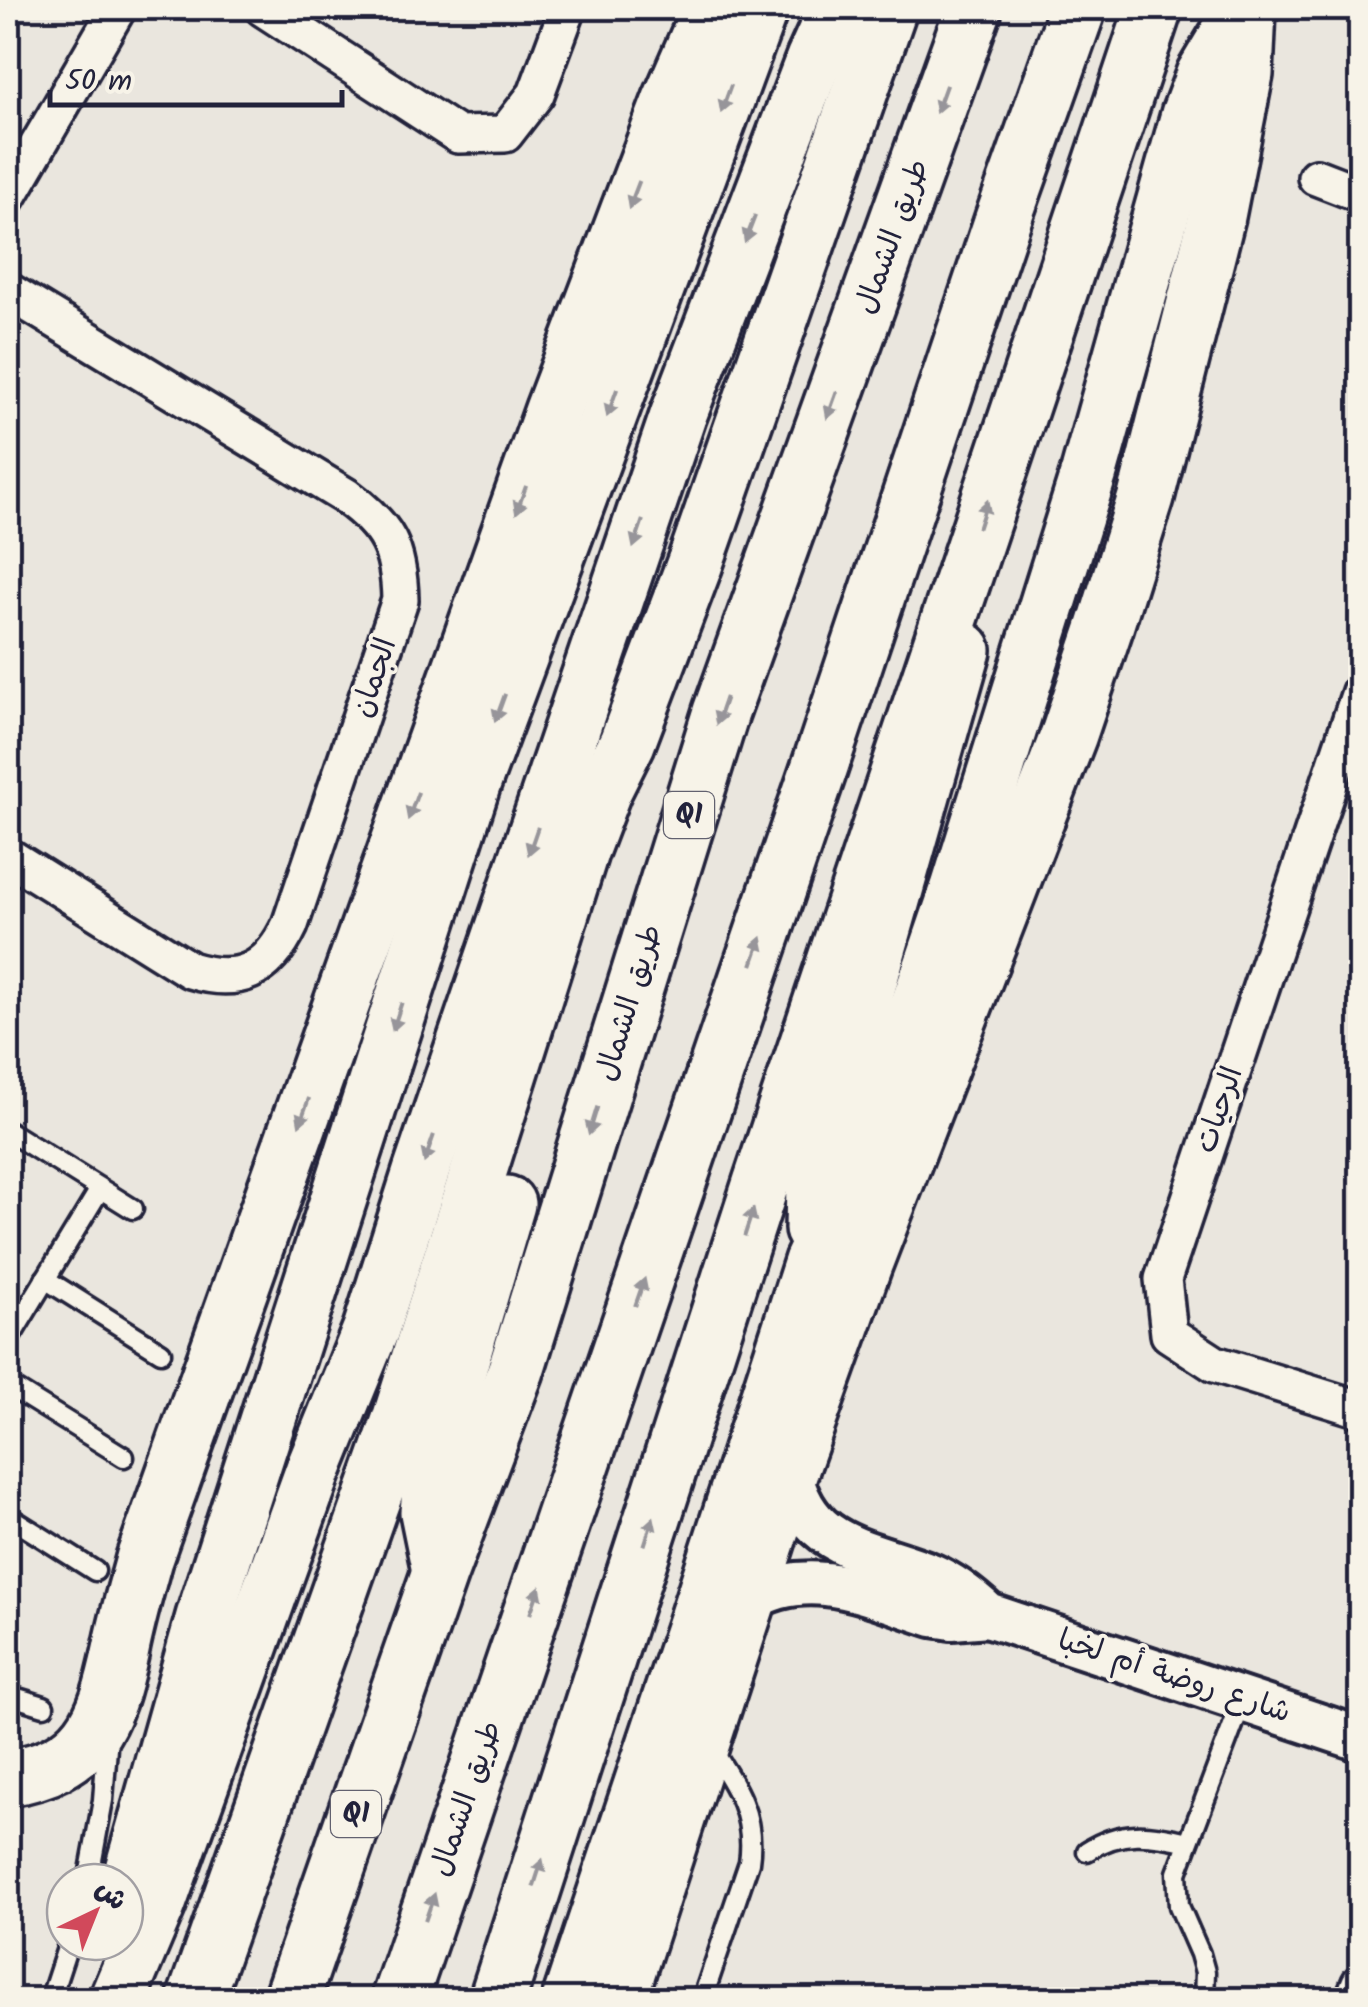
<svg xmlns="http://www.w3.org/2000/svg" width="1368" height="2007" font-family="Kalam,'Playpen Sans Arabic',sans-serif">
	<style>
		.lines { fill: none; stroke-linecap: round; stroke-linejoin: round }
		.service-casing { stroke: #22223b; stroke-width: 25 }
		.minor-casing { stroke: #22223b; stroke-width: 42 }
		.tertiary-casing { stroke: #22223b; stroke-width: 50 }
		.trunk-casing { stroke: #22223b; stroke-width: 62 }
		.motorway-casing { stroke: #22223b; stroke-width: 62 }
		.service { stroke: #f7f3e8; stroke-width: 18 }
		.minor { stroke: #f7f3e8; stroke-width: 35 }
		.tertiary { stroke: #f7f3e8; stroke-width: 42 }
		.trunk { stroke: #f7f3e8; stroke-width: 55 }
		.motorway { stroke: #f7f3e8; stroke-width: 55 }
		.oneway { fill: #97959a }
		.labels { text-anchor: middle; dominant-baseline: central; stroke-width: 8; stroke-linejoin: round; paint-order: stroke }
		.shield { fill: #f7f3e8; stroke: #62616f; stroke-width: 2.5 }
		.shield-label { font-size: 28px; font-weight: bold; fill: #22223b }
		.street-label { font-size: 30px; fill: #22223b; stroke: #f7f3e8 }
	</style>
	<rect width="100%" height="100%" fill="#eae6de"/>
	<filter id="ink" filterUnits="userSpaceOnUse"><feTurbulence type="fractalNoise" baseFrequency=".01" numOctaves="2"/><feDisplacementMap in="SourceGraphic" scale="20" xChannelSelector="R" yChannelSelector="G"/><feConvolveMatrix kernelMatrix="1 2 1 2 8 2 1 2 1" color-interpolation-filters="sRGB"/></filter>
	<g filter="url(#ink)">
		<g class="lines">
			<g class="service-casing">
				<g id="service">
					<polyline points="8,1131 133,1209"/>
					<polyline points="45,1279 161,1352"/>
					<polyline points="8,1341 100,1189"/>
					<polyline points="8,1385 124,1457"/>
					<polyline points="8,1516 95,1571"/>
					<polyline points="8,1695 44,1706"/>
					<path d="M 1087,1851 C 1121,1829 1150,1833 1188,1842"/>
					<polyline points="88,1882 103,1800 108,1735"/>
					<polyline points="50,2000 69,1942"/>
					<path d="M 702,2000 L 749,1862 C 756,1815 735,1785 710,1747"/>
					<polyline points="1204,2000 1205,1972 1200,1954 1179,1906 1177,1873 1243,1699"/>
				</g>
			</g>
			<g class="minor-casing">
				<g id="minor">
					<polyline points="263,8 458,135 505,134 536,94 568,8"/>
					<polyline points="1316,177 1360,194"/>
					<polyline points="8,197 118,8"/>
					<path d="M 8,291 L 347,497 C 388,527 399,550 400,600 L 290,925 C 268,972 239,985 190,970 L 8,856"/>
					<polyline points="1360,692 1163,1279 1169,1334 1215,1364 1360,1409"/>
					<polyline points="1353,2000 1360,1983"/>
				</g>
			</g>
			<g class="tertiary-casing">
				<g id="tertiary">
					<path d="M 790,1471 C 806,1550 868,1549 931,1575 C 952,1584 971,1599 988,1615 L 1360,1739"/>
					<path d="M 748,1601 C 809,1563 871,1595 933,1615 L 952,1618 L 988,1615"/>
				</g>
			</g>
			<g class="trunk-casing">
				<g id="trunk">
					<polyline points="813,1229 814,1187 823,1143 963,650"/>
					<polyline points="125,1898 204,1617 472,785 760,8"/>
					<polyline points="570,2000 697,1619 812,1262 881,1115 959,888 1089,472 1189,115 1204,75 1244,8"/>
					<polyline points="618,2000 790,1471 864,1264 1069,734 1105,627 1146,497 1217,216 1245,74 1248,10"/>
				</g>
			</g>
			<g class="motorway-casing">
				<g id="motorway">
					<polyline points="439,1566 428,1512 434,1451 507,1204"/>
					<path d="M 8,1778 C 90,1764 105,1724 121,1650 C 127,1619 136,1589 144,1559 L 553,410 L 670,102 L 711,8"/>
					<polyline points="117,2000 158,1903 314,1469 371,1329 421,1172 678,416 814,59 837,8"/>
					<polyline points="195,2000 399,1423 581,849 603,791 627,743 695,563 889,8"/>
					<polyline points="291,2000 440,1572 516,1370 721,712 974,8"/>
					<polyline points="399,2000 820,766 1003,219 1078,8"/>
					<polyline points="497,2000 761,1183 1154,8"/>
				</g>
			</g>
			<use href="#service" class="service"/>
			<use href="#minor" class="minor"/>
			<use href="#tertiary" class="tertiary"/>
			<use href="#trunk" class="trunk"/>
			<use href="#motorway" class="motorway"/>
		</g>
		<defs><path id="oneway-solid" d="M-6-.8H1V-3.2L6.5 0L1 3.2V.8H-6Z" transform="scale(2.5)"/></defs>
		<g class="oneway">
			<use href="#oneway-solid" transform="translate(726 99) rotate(110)"/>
			<use href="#oneway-solid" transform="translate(941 99) rotate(110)"/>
			<use href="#oneway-solid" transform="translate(634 195) rotate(111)"/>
			<use href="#oneway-solid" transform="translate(750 229) rotate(111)"/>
			<use href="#oneway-solid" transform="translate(612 403) rotate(110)"/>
			<use href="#oneway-solid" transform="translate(832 405) rotate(110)"/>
			<use href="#oneway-solid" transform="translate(521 500) rotate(110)"/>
			<use href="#oneway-solid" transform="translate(983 514) rotate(-72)"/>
			<use href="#oneway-solid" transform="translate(638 534) rotate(109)"/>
			<use href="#oneway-solid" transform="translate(500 708) rotate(110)"/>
			<use href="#oneway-solid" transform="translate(721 711) rotate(109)"/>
			<use href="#oneway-solid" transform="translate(413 806) rotate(110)"/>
			<use href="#oneway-solid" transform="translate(533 841) rotate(109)"/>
			<use href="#oneway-solid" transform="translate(757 951) rotate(-71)"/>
			<use href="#oneway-solid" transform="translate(397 1017) rotate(108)"/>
			<use href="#oneway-solid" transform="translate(304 1112) rotate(110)"/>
			<use href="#oneway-solid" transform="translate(593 1121) rotate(107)"/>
			<use href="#oneway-solid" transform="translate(429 1149) rotate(109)"/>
			<use href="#oneway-solid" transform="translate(749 1222) rotate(-72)"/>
			<use href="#oneway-solid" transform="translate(640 1292) rotate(-71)"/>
			<use href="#oneway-solid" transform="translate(649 1531) rotate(-72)"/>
			<use href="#oneway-solid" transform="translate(535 1600) rotate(-71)"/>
			<use href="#oneway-solid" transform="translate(538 1873) rotate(-72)"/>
			<use href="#oneway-solid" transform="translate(430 1907) rotate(-71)"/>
		</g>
	</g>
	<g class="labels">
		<g class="shield">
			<rect x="664" y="792" width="50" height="46" rx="8"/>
			<rect x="331" y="1791" width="50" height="46" rx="8"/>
		</g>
		<g class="shield-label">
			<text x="689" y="815">Q1</text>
			<text x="356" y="1814">Q1</text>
		</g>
		<g class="street-label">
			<text transform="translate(893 237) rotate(-70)">طريق الشمال</text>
			<text transform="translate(375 678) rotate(-71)">الجمان</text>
			<text transform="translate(630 1003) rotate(-73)">طريق الشمال</text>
			<text transform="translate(1220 1110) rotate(-71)">الرحيات</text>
			<text transform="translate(1174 1677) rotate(18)">شارع روضة أم لخبا</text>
			<text transform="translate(467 1799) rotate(-71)">طريق الشمال</text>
		</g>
	</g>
	<rect width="1368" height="2007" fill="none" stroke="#f7f3e8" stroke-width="40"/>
	<rect x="20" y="20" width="1328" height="1967" fill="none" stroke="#22223b" stroke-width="4" filter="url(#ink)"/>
	<g transform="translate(95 1912) rotate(43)"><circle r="48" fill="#f7f3e8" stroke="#a29fa3" stroke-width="2.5"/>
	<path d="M0-8L18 38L0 25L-18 38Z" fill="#d1495b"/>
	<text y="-15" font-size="28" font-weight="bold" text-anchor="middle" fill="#22223b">ش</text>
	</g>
	<path d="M50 90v15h292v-15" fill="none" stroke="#22223b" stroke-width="5"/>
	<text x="65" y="90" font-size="30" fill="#22223b" stroke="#f7f3e8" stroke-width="8" paint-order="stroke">50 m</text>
</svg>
